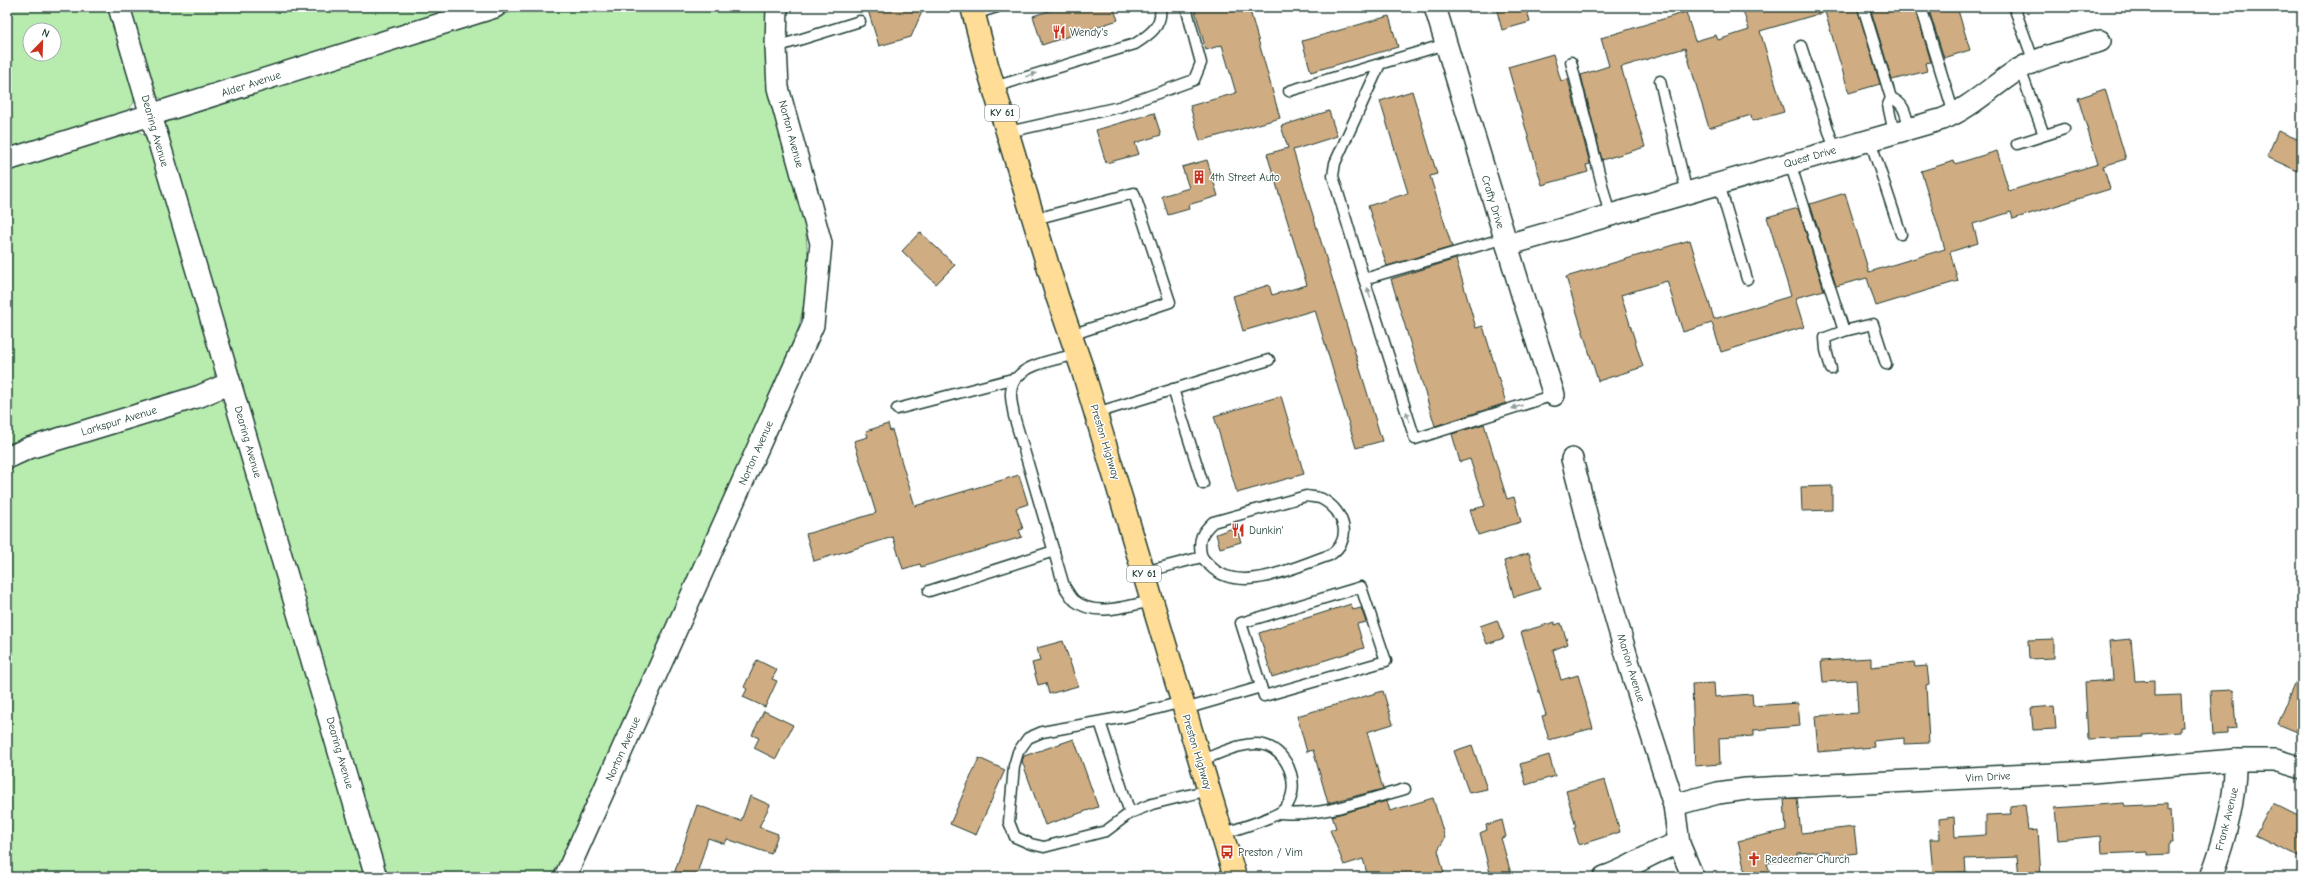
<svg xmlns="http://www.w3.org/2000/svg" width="2309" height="884" font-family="'Comic Neue',sans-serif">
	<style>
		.green { fill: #b7ecae; stroke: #6b9471; fill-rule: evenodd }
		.building { fill: #cfac82; stroke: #1f3d34 }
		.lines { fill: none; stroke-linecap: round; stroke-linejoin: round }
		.service-casing { stroke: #1f3d34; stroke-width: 13 }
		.minor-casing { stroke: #1f3d34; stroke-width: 24 }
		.primary-casing { stroke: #1f3d34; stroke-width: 25 }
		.service { stroke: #fff; stroke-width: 10 }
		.minor { stroke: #fff; stroke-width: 21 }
		.primary { stroke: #ffdd96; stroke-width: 22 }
		.oneway { fill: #8f9e9a }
		.labels { text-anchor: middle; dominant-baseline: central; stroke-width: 3; stroke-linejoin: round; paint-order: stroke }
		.shield { fill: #fff; stroke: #627771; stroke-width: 1 }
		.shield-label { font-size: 10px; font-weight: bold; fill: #1f3d34 }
		.poi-label { font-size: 11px; fill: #1f3d34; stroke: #fff; text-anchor: start }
		.street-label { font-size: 11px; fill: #1f3d34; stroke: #fff }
	</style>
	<rect width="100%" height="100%" fill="#fff"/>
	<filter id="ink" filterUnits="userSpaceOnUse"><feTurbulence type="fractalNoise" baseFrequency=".025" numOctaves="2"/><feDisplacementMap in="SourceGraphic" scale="8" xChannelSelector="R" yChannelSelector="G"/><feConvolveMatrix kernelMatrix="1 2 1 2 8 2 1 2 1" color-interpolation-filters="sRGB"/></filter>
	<g filter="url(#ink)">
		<g class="green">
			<path d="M 7,7 L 110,7 L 134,93 L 134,103 L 127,111 L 7,149 ZM 30,30 L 54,30 L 54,54 L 30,54 Z"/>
			<polygon points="127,7 470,7 163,99 155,96"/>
			<path d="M 528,7 L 769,7 C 765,34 765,59 769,86 L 805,223 L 808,257 L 806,292 L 799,327 L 767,404 L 555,877 L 384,877 L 163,130 L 165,124 L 170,120 L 263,89 Z"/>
			<polygon points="127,131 138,131 146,136 216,368 214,377 207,384 145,405 7,444 7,169"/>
			<polygon points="215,400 221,400 225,403 368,877 7,877 7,469 26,458"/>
		</g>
		<g class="building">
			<polygon points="867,7 924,7 911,37 879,46"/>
			<polygon points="1061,7 1113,7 1118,20 1042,45 1033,16"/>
			<polygon points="1194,7 1249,7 1280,118 1200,141 1190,106 1236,93 1222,45 1206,50"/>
			<polygon points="1496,7 1526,7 1530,22 1502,30"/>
			<polygon points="1742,7 1857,7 1880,84 1849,93 1825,12 1760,31 1784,112 1752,121 1751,115 1709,128 1685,48 1621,67 1645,147 1602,160 1581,75 1609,66 1601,38 1686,12 1695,41 1716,35 1718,40 1749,30"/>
			<polygon points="1870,7 1915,7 1931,62 1925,63 1927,71 1892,80"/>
			<polygon points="1928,7 1957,7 1970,50 1944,58"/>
			<polygon points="1389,16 1398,47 1311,72 1302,41"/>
			<polygon points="1553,54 1561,81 1568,79 1590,164 1586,165 1588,172 1542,185 1508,67"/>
			<polygon points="2105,89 2126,159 2103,166 2110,189 2013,219 2011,212 1973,224 1978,243 1950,252 1958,281 1876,306 1867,278 1836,286 1810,204 1845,193 1869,272 1945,249 1921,171 1954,161 1955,164 1997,151 2009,191 2098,164 2078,98"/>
			<polygon points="1412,91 1437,174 1430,176 1452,247 1387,266 1368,206 1408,193 1380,101"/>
			<polygon points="1329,111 1337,136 1293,150 1382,441 1356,448 1315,310 1243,331 1233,296 1269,285 1272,295 1307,285 1267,154 1288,148 1281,126"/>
			<polygon points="1154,113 1161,135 1135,143 1139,154 1106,163 1096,130"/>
			<polygon points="2278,131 2302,141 2302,173 2267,157"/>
			<polygon points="1207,160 1218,196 1188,205 1189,209 1168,215 1162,196 1189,188 1182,167"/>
			<polygon points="1798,208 1824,290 1795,298 1804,327 1721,352 1712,323 1683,332 1667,281 1621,295 1643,367 1598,381 1566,277 1690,240 1714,319 1791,296 1767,217"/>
			<polygon points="920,232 955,265 936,284 902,251"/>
			<polygon points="1456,259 1476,328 1483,326 1506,403 1435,426 1391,279"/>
			<polygon points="1281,396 1304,474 1237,493 1214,416"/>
			<polygon points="888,424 890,431 892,430 915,506 1019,475 1028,504 1016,508 1023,529 1019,530 1022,537 921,567 920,564 903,569 893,537 814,561 806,534 876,513 854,441 868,437 866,431"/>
			<polygon points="1484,424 1507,499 1514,497 1521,522 1478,535 1470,510 1485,506 1470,459 1460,462 1452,434"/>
			<polygon points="1832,486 1832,510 1802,511 1801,487"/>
			<polygon points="1236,527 1241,542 1220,548 1216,534"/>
			<polygon points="1529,553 1540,589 1514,597 1504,561"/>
			<polygon points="1351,604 1353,610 1361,608 1366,622 1357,624 1364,648 1272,677 1259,633"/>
			<polygon points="1497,620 1504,638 1487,644 1480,626"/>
			<polygon points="1555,622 1555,625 1561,623 1568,644 1553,650 1561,680 1578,675 1593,728 1549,740 1542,716 1546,715 1521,632"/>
			<polygon points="2054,639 2054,658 2029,659 2028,640"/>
			<polygon points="2131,639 2135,681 2154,680 2154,696 2181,695 2183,727 2180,727 2180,732 2143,735 2143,737 2088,739 2085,682 2113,680 2110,641"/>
			<polygon points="1063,641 1078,686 1049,694 1046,683 1038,685 1032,663 1040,661 1037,648"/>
			<polygon points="1871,658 1871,667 1914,662 1915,667 1927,666 1929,684 1926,685 1929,743 1904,744 1904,738 1873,741 1874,747 1818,752 1815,716 1858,713 1856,680 1823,682 1821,661"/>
			<polygon points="757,660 777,670 772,679 777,681 765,707 743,697 747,689 744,687"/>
			<polygon points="2302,667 2302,734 2278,724"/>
			<polygon points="1714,683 1715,697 1752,694 1753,706 1798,703 1800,726 1754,730 1754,736 1719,738 1720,764 1695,766 1692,684"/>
			<polygon points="2233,690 2236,728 2227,729 2227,734 2213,735 2210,691"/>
			<polygon points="1383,691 1393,724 1367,732 1383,789 1328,803 1313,750 1307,752 1297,716"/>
			<polygon points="2054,706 2056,729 2033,730 2031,708"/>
			<polygon points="764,711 793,725 776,759 754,748 759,738 752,735"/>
			<polygon points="1074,739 1098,807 1045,825 1022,761 1024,756"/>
			<polygon points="1472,745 1487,789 1469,793 1454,751"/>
			<polygon points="1549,755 1555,776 1526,785 1520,764"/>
			<polygon points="979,758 1005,770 976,835 950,824"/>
			<polygon points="1605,780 1620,832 1579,845 1574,828 1576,827 1566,791"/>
			<polygon points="750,796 770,805 759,827 778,834 771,854 727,839 725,844 708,838 696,877 673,877 697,805 741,821"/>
			<polygon points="1433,798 1445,838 1438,850 1445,877 1368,877 1363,859 1344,865 1330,830 1336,828 1332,816 1387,801 1390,811"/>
			<polygon points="1797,798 1801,833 1854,827 1857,853 1830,857 1829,851 1797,853 1797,860 1767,863 1771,877 1746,877 1738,841 1786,830 1784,799"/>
			<polygon points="2124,803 2125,806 2168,804 2168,810 2170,810 2172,842 2169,842 2169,854 2148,855 2148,852 2102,854 2101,836 2058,840 2055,808"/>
			<polygon points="2272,803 2302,818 2302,858 2255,835"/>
			<polygon points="2025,804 2028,831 2038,830 2041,877 2019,877 2017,857 1965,859 1966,872 1933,874 1930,839 1940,839 1939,819 1954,817 1955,837 1986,835 1986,815 2011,814 2010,806"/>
			<polygon points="1502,820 1506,837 1501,838 1512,877 1491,877 1480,833 1487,830 1486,825"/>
		</g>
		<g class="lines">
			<g class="service-casing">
				<g id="service">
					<polyline points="1863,7 1891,98 1888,105 1894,133"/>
					<polyline points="1921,7 1954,114"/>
					<polyline points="2014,7 2034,62"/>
					<polyline points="974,14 997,7"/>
					<polyline points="1801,46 1835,150"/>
					<polyline points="776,47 860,21"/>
					<polyline points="1571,62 1610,216"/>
					<polyline points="1380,64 1335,163 1333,176 1364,279 1505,238"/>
					<polyline points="2020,69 2044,135"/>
					<polyline points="1660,81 1687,193"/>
					<path d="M 994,87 L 1135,44 C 1149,35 1163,26 1160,7"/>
					<polyline points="1289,91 1446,44"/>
					<path d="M 1891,98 C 1905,103 1906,115 1909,128"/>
					<polyline points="1008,132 1119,107 1194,80 1201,63 1186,7"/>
					<polyline points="1870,140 1901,234"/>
					<polyline points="2017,144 2064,129"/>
					<polyline points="1790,163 1844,331 1873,324 1886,364"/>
					<polyline points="1719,184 1747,279"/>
					<polyline points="1035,219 1134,193 1170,302 1071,335"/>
					<polyline points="1364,279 1415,439 1554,395"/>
					<path d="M 1078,354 C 1056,360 1010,364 1011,395 C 1011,402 1013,409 1014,416 L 1064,586 C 1067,590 1071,598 1075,601 C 1096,618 1130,605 1152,601"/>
					<polyline points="1831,369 1826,350 1825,338 1844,331"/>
					<polyline points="1173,389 1203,484"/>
					<polyline points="897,409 1016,378"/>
					<polyline points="1096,413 1269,360"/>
					<path d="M 1306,496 C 1311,497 1317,497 1322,499 C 1344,511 1354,539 1330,555 C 1296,566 1240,596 1210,566 C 1207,562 1202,559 1201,554 C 1198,539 1202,532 1213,522 Z"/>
					<polyline points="1144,572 1202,557"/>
					<polygon points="1361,587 1386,661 1264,696 1241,623"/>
					<polyline points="929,591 1054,551"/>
					<polyline points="1182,702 1125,717 1042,732 1028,738 1018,752 1014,766 1009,822 1015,837 1031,844 1044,847 1106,831 1130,813 1152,804 1209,790"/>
					<polyline points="1185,709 1261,687"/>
					<polyline points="1100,722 1130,813"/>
					<path d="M 1200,761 C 1218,754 1245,740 1264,745 C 1291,752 1303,793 1282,811 C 1272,819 1236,829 1222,834"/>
					<path d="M 1281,813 C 1323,817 1364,800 1405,789"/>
				</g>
			</g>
			<g class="minor-casing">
				<g id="minor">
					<polyline points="119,7 376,877"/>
					<polyline points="1435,7 1524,301 1554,395"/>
					<polyline points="7,160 495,7"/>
					<path d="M 1507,245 L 1943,119 C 1970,108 1989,89 2013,73 C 2038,56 2071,50 2100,41"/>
					<polyline points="7,458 29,448 200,396 230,383"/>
					<polyline points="1572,459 1591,533 1629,664 1674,805 1679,844 1693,877"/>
					<polyline points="1674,805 1718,793 1746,789 2092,772 2235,760 2275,760 2302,768"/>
					<polyline points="565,877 813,325 821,243 778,88 776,47 777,7"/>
					<path d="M 1604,877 C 1631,869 1652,850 1679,844"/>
					<path d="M 2211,877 C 2225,840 2236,800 2235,760"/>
				</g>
			</g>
			<g class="primary-casing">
				<polyline id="primary" points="972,7 987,65 1057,296 1082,368 1235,877"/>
			</g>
			<use href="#service" class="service"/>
			<use href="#minor" class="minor"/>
			<use href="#primary" class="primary"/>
		</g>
		<defs><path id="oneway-solid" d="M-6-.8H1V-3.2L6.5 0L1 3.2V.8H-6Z"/></defs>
		<g class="oneway">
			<use href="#oneway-solid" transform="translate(1031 75) rotate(-17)"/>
			<use href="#oneway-solid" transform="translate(1369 293) rotate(-107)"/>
			<use href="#oneway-solid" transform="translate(1517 407) rotate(162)"/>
			<use href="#oneway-solid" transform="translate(1408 417) rotate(-107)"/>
		</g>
	</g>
	<defs>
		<g id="restaurant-bare" transform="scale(1.08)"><path d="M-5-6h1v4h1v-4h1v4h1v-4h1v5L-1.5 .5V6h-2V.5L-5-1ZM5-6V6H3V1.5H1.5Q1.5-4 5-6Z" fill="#c8321e" stroke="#fff" stroke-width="2.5" paint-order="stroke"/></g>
		<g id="building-bare" transform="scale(1.08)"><path d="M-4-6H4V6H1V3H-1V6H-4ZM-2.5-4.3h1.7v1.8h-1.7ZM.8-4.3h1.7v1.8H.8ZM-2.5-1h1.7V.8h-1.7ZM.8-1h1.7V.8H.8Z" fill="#c8321e" stroke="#fff" stroke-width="2.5" paint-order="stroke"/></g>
		<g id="bus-bare" transform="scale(1.08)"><path d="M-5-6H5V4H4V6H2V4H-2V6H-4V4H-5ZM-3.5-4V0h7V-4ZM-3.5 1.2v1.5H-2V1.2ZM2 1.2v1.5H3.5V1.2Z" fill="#c8321e" stroke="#fff" stroke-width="2.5" paint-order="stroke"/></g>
		<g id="church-bare" transform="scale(1.08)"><path d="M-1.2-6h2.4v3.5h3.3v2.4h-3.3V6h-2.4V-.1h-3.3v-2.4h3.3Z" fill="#c8321e" stroke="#fff" stroke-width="2.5" paint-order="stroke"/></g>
	</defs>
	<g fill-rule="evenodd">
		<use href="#restaurant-bare" x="1059" y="32"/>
		<use href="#building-bare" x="1199" y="177"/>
		<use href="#restaurant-bare" x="1238" y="530"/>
		<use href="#bus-bare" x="1227" y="852"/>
		<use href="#church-bare" x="1754" y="859"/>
	</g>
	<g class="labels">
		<g class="shield">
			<rect x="985" y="105" width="34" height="16" rx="3"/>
			<rect x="1127" y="566" width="34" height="16" rx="3"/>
		</g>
		<g class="shield-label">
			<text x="1002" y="113">KY 61</text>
			<text x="1144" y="574">KY 61</text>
		</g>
		<g class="poi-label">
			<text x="1070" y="32">Wendy's</text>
			<text x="1210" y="177">4th Street Auto</text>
			<text x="1249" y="530">Dunkin'</text>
			<text x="1238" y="852">Preston / Vim</text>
			<text x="1765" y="859">Redeemer Church</text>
		</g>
		<g class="street-label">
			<text transform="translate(251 84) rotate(-18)">Alder Avenue</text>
			<text transform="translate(155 131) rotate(74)">Dearing Avenue</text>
			<text transform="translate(791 134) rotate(75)">Norton Avenue</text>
			<text transform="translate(1810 157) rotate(-16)">Quest Drive</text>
			<text transform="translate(1493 202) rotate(73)">Crafty Drive</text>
			<text transform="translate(119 421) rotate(-17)">Larkspur Avenue</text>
			<text transform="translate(248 442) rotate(74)">Dearing Avenue</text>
			<text transform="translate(1105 442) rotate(73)">Preston Highway</text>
			<text transform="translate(756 453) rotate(-66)">Norton Avenue</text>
			<text transform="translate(1631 668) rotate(73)">Marion Avenue</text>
			<text transform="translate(623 749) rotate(-66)">Norton Avenue</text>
			<text transform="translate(1197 752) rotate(73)">Preston Highway</text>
			<text transform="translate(340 753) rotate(74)">Dearing Avenue</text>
			<text transform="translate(1988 777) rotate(-3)">Vim Drive</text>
			<text transform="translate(2227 819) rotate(-76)">Frank Avenue</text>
		</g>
	</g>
	<rect width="2309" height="884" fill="none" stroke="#fff" stroke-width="24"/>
	<rect x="12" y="12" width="2285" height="860" fill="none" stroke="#1f3d34" stroke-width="1.5" filter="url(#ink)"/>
	<g transform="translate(42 42) rotate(23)"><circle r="19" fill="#ffffff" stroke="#a5b1ae"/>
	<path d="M0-3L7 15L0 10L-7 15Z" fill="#c8321e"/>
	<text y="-6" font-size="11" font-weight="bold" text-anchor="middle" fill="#1f3d34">N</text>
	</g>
</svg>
